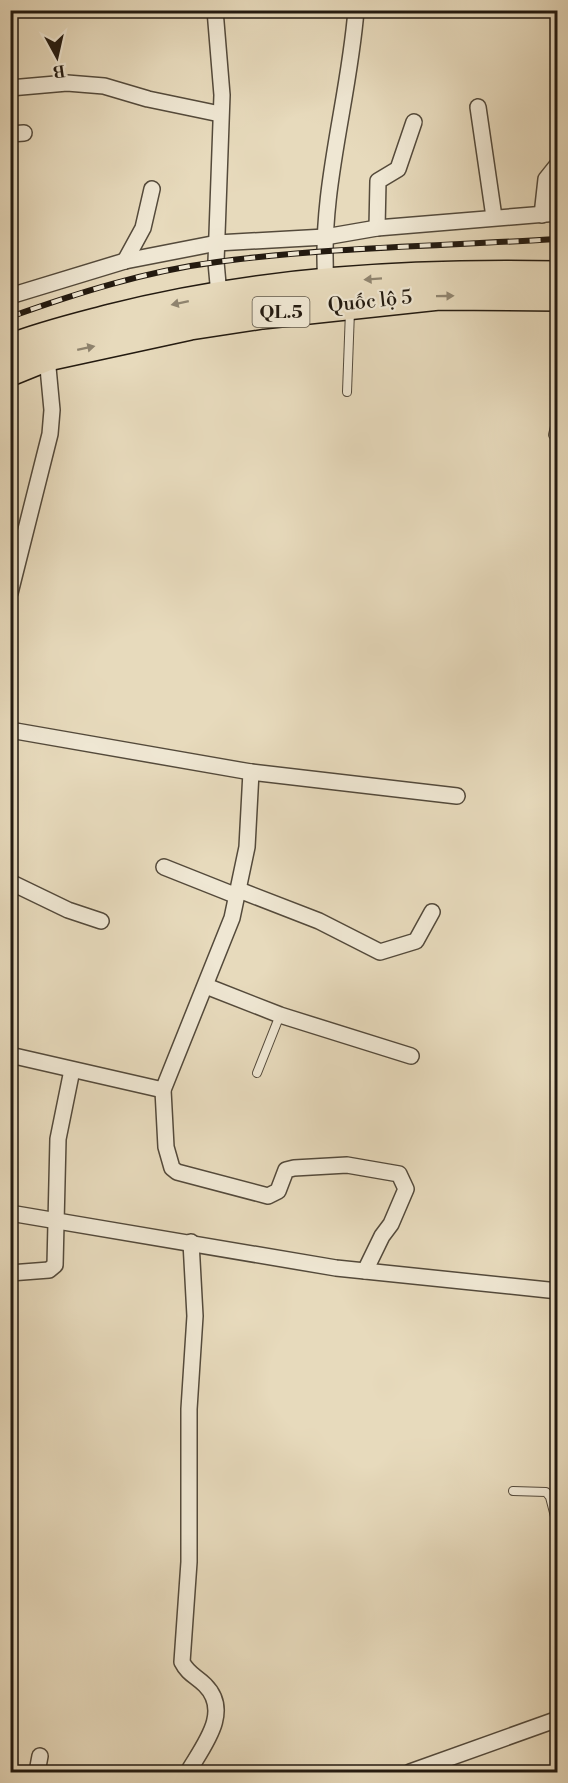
<svg xmlns="http://www.w3.org/2000/svg" width="568" height="1783" font-family="'Libre Bodoni',serif">
	<style>
		.lines { fill: none; stroke-linecap: round; stroke-linejoin: round }
		.lane-casing { stroke: #544a3b; stroke-width: 10 }
		.street-casing { stroke: #544a3b; stroke-width: 18 }
		.highway-casing { stroke: #231a10; stroke-width: 30 }
		.lane { stroke: #efe7d3; stroke-width: 8 }
		.street { stroke: #efe7d3; stroke-width: 15 }
		.highway { stroke: #e7dabc; stroke-width: 27 }
		.rail-casing { stroke: #231a10; stroke-width: 6 }
		.rail { stroke: #efe7d3; stroke-width: 4; stroke-dasharray: 11; stroke-linecap: butt }
		.oneway { fill: #8f846f }
		.labels { text-anchor: middle; dominant-baseline: central; stroke-width: 4.5; stroke-linejoin: round; paint-order: stroke }
		.shield { fill: #efe7d3; stroke: #60584a; stroke-width: 1.5 }
		.shield-label { font-size: 18px; font-weight: bold; fill: #231a10 }
		.street-label { font-size: 20px; fill: #231a10; stroke: #efe7d3 }
	</style>
	<rect width="100%" height="100%" fill="#e7dabc"/>
	<filter id="stains"><feTurbulence type="fractalNoise" baseFrequency=".00333" numOctaves="4"/><feColorMatrix values="0 0 0 0 .2 0 0 0 0 .09 0 0 0 0 .02 0 0 0 .5 -.17"/></filter>
	<radialGradient id="worn" r=".72"><stop offset=".6" stop-color="#630" stop-opacity="0"/><stop offset="1" stop-color="#630" stop-opacity=".3"/></radialGradient>
	<g class="lines">
		<g class="lane-casing">
			<g id="lane">
				<polyline points="347,392 350,311"/>
				<polyline points="553,435 558,414"/>
				<polyline points="257,1073 280,1015"/>
				<polyline points="513,1491 546,1492 550,1497 558,1528"/>
			</g>
		</g>
		<g class="street-casing">
			<g id="street">
				<polyline points="215,10 222,95 216,262 219,295"/>
				<polyline points="10,88 67,83 104,86 148,99 220,114"/>
				<polyline points="478,107 494,217"/>
				<polyline points="10,134 24,133"/>
				<polyline points="542,215 546,179 558,164"/>
				<polyline points="377,228 378,181 398,169 414,122"/>
				<polyline points="125,261 143,228 152,189"/>
				<path d="M 326,283 C 319,191 349,101 356,10"/>
				<polyline points="10,296 125,261 217,243 325,237 377,228 558,213"/>
				<polyline points="10,593 50,434 52,410 47,357"/>
				<polyline points="10,730 251,772 457,796"/>
				<polyline points="251,772 247,847 232,918 163,1090 166,1147 172,1168 177,1172 268,1196 278,1191 286,1170 294,1168 347,1165 399,1174 406,1189 391,1224 382,1236 365,1271"/>
				<polyline points="164,867 237,896"/>
				<polyline points="10,882 68,910 101,921"/>
				<polyline points="239,890 319,921 380,952 416,941 432,912"/>
				<polyline points="206,986 280,1015 411,1056"/>
				<polyline points="10,1055 163,1090"/>
				<polyline points="10,1213 336,1268 558,1291"/>
				<polyline points="10,1273 49,1270 55,1265 58,1139 72,1070"/>
				<polyline points="37,1772 40,1756"/>
				<path d="M 188,1772 C 203,1746 232,1712 205,1685 C 196,1676 188,1674 182,1662 L 189,1562 L 189,1409 L 195,1316 L 191,1242"/>
				<polyline points="410,1772 558,1719"/>
			</g>
		</g>
		<g class="highway-casing">
			<g id="highway">
				<path d="M 10,348 C 43,335 77,327 111,318 C 256,281 408,272 558,275"/>
				<polyline points="10,372 47,357 190,326 262,315 439,296 558,297"/>
			</g>
		</g>
		<use href="#lane" class="lane"/>
		<use href="#street" class="street"/>
		<use href="#highway" class="highway"/>
		<g class="rail-casing">
			<path id="rail" d="M 10,317 C 77,293 147,271 217,262 C 329,247 444,246 558,239"/>
		</g>
		<use href="#rail" class="rail"/>
	</g>
	<defs><path id="oneway-solid" d="M-6-.8H1V-3.2L6.5 0L1 3.2V.8H-6Z" transform="scale(1.5)"/></defs>
	<g class="oneway">
		<use href="#oneway-solid" transform="translate(373 279) rotate(176)"/>
		<use href="#oneway-solid" transform="translate(445 296) rotate(-1)"/>
		<use href="#oneway-solid" transform="translate(180 303) rotate(168)"/>
		<use href="#oneway-solid" transform="translate(86 348) rotate(-12)"/>
	</g>
	<g class="labels">
		<rect class="shield" x="252.5" y="297" width="57" height="30" rx="4.5"/>
		<g class="shield-label">
			<text x="281" y="312">QL.5</text>
		</g>
		<g class="street-label">
			<text transform="translate(370 302) rotate(-6)">Quốc lộ 5</text>
		</g>
	</g>
	<rect width="568" height="1783" fill="none" stroke="#e7dabc" stroke-width="36"/>
	<rect x="12" y="12" width="544" height="1759" fill="none" stroke="#231a10" stroke-width="3"/>
	<rect x="18" y="18" width="532" height="1747" fill="none" stroke="#231a10" stroke-width="1.5"/>
	<g transform="translate(57 57) rotate(172)" stroke="#efe7d3" stroke-width="4.5" paint-order="stroke">
	<path d="M0-4.5L10 22L0 15L-10 22Z" fill="#231a10"/>
	<text y="-9" font-size="16" font-weight="bold" text-anchor="middle" fill="#231a10">B</text>
	</g>
	<rect width="100%" height="100%" filter="url(#stains)"/>
	<rect width="100%" height="100%" fill="url(#worn)"/>
</svg>
